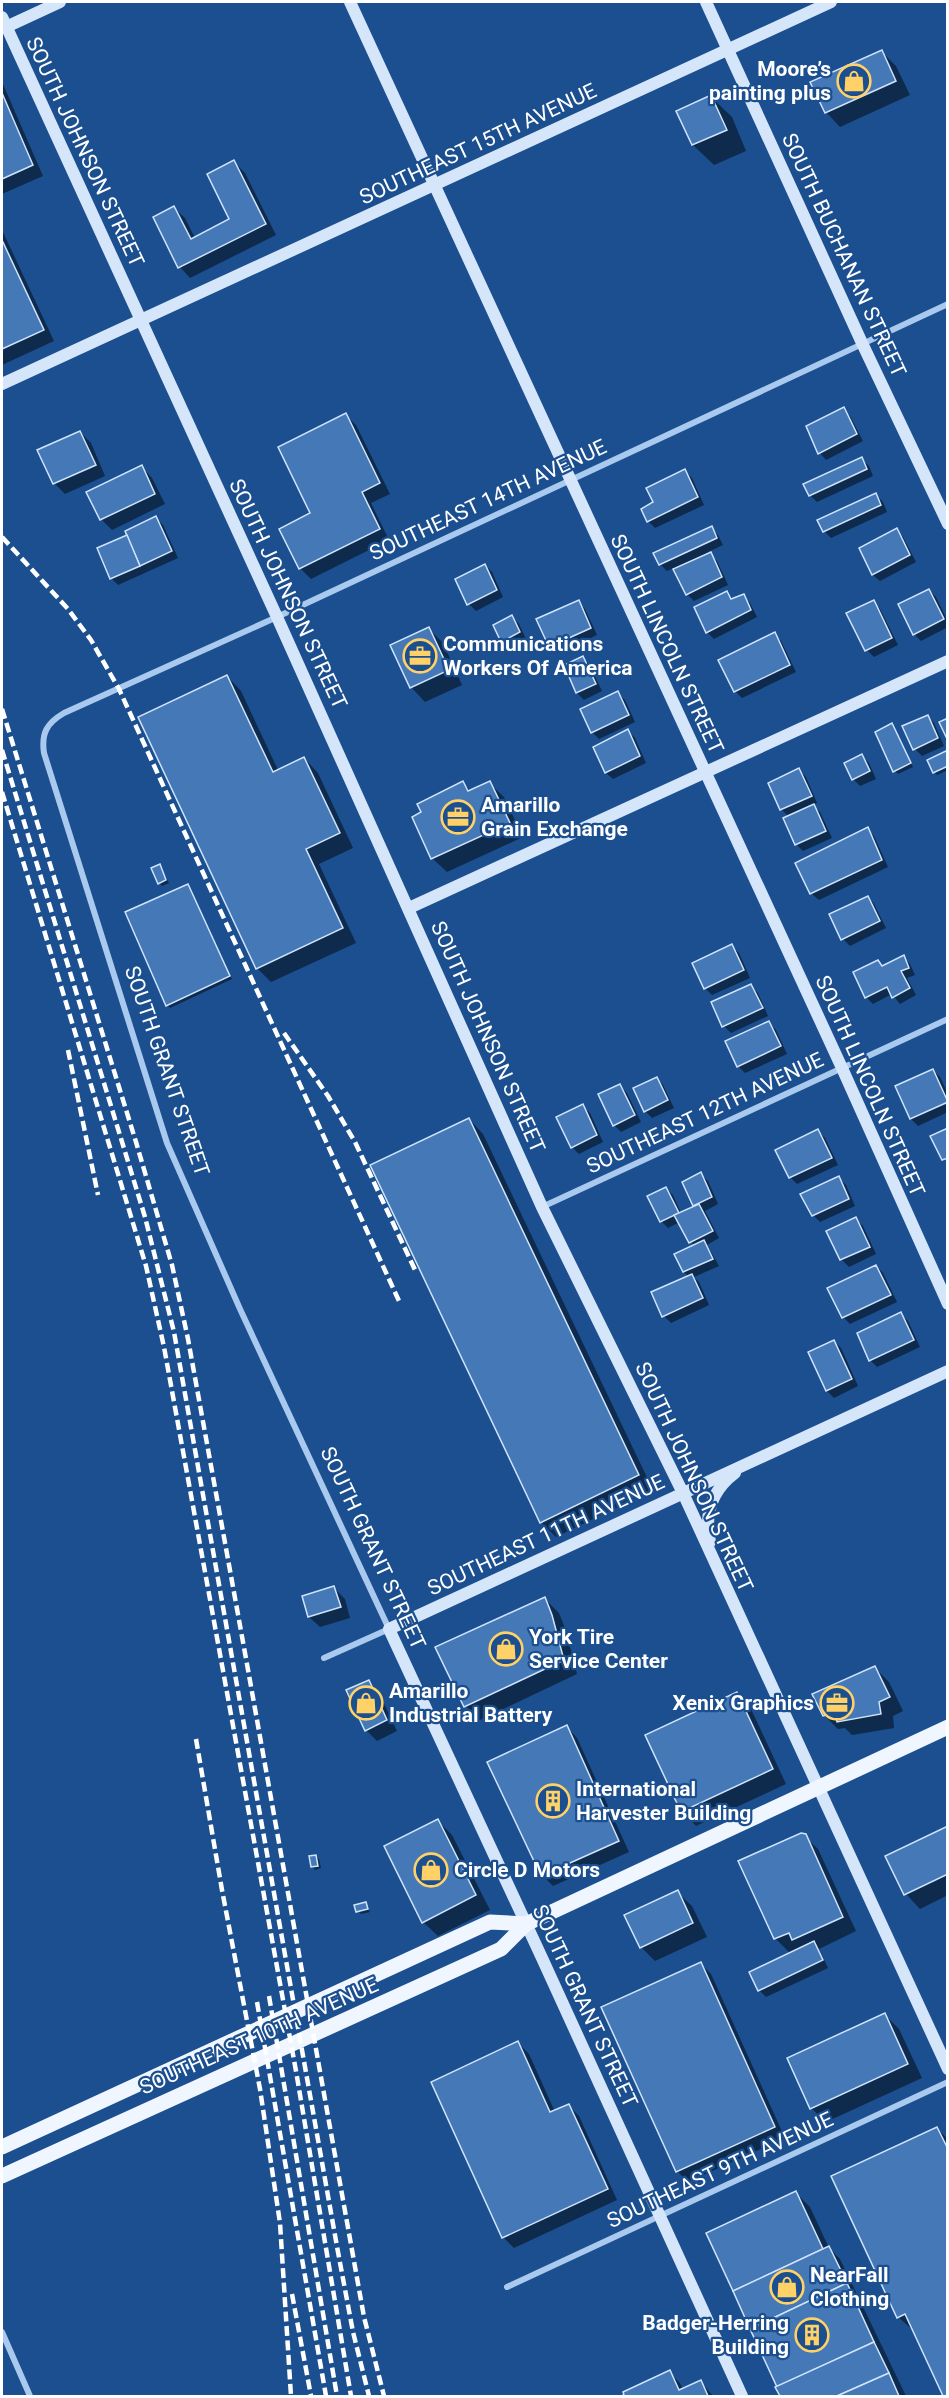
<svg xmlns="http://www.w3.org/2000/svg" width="949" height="2398" font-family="Roboto,sans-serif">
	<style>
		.shadow { fill: #0007 }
		.building { fill: #4478b7; stroke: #cfe3fa; stroke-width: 1.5 }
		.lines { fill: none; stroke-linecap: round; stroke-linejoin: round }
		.street { stroke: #a9c9ee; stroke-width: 6 }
		.secondary { stroke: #d6e6fa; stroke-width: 12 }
		.primary { stroke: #f0f6ff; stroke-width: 15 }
		.rail { stroke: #fff; stroke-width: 4.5; stroke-dasharray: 10 4.5; stroke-linecap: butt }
		.labels { text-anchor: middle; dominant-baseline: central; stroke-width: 4.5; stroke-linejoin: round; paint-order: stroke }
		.poi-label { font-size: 21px; font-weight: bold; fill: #fff; stroke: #1b4f8f; text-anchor: start }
		.street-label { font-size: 21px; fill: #fff; stroke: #1b4f8f }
	</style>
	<rect width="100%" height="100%" fill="#1b4f8f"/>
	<g class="shadow">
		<polygon points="882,52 896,66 910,95 840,127 826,112"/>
		<polygon points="2,82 43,176 2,194"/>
		<polygon points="711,97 732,117 746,151 714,165 693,145"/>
		<polygon points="234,162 245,173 276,235 190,278 180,267 174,208 185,218 195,238 231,220"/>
		<polygon points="2,230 54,341 2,365"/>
		<polygon points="843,409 850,416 863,441 826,460 820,453"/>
		<polygon points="345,415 356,425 390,494 371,503 389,540 311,579 300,568 312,514"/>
		<polygon points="80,432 91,443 105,476 65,494 54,483"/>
		<polygon points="862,459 869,466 873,476 817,502 810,495"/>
		<polygon points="142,467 152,478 165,504 112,530 101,519"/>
		<polygon points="685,471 692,478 704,505 655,528 648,521 655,503"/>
		<polygon points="876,495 883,502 887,512 831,538 824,531"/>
		<polygon points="156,518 163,525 178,558 118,585 111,578 129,536"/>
		<polygon points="711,528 718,535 723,545 708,552 717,561 728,585 694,601 687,594 674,568 667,571 660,564"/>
		<polygon points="896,530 903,537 916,562 880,581 873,575"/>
		<polygon points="485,565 492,572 503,597 476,611 469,604"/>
		<polygon points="929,590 936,597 948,622 948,627 921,641 914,634"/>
		<polygon points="727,592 734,600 743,596 750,603 757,617 714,639 707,632 696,607"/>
		<polygon points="578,602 585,609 597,635 558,653 551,646"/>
		<polygon points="873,602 880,609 898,645 874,657 867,650 848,614"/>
		<polygon points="512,617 519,624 526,639 510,648 503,641"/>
		<polygon points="429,629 443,643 462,685 425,702 411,687"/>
		<polygon points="774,634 781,641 796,672 742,698 735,691 720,660"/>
		<polygon points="582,657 589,664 602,691 584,700 577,693 566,666"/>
		<polygon points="227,676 241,691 278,770 304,758 318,773 353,848 319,864 356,943 271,982 257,968"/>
		<polygon points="618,693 625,700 635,722 599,739 592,732"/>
		<polygon points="928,717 934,723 944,746 922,756 915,749 904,727"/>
		<polygon points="892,725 913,767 898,774 895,771"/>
		<polygon points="628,731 635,738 646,763 613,779 606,773"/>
		<polygon points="948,752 948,770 937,775 934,772"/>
		<polygon points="862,756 869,763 876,779 860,786 853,779"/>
		<polygon points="799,770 806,777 817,803 813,805 820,812 832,838 803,851 796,844 789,817 781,809"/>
		<polygon points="463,783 471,791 489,783 504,797 523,837 447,872 432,858"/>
		<polygon points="867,829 874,836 888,867 819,900 812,894 797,863"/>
		<polygon points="159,866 169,883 162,886 159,883"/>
		<polygon points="187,886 232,979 170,1008 167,1005"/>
		<polygon points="868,897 874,904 886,928 850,946 843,939"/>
		<polygon points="732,946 739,953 750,978 712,995 705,988"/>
		<polygon points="904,957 910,964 915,975 907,978 916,995 900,1004 892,994 873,1004 866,997 878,962 883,967"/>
		<polygon points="751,986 758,993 768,1016 731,1033 724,1026"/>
		<polygon points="769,1023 776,1030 787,1054 745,1073 738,1066"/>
		<polygon points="933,1070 940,1077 948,1094 948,1112 918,1126 911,1119 897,1087"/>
		<polygon points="656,1078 663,1085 674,1108 652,1118 645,1111"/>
		<polygon points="620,1086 627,1093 641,1122 621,1132 614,1125"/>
		<polygon points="583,1106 590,1113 603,1142 579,1154 572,1147"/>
		<polygon points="469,1119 483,1134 653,1490 556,1537 541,1522"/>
		<polygon points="818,1131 825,1138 838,1165 797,1184 790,1177"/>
		<polygon points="701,1174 708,1181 718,1204 705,1211 719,1238 707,1245 719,1266 694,1277 699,1282 709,1305 671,1323 664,1316 689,1277 684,1272 694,1246 680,1222 668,1228 661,1221 649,1197 666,1188 673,1195 681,1213 695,1207 684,1182"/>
		<polygon points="839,1178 846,1185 855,1206 820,1222 813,1215"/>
		<polygon points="856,1219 863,1226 876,1254 849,1267 842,1260 828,1232"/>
		<polygon points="876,1266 883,1273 897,1302 850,1324 843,1317"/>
		<polygon points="901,1314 908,1321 920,1347 877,1367 870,1360"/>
		<polygon points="834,1341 841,1348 858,1386 834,1398 827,1391 810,1353"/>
		<polygon points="334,1588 345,1599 350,1618 320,1627 309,1617"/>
		<polygon points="544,1598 559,1613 566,1631 577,1674 480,1720 466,1706"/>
		<polygon points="875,1668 889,1682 903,1711 893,1716 894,1728 852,1735 845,1728 838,1729 824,1715"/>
		<polygon points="369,1682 379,1693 397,1731 377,1741 366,1730"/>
		<polygon points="736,1694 751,1709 786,1784 696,1826 682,1811"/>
		<polygon points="567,1727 577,1738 629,1852 553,1886 542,1875"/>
		<polygon points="438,1821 452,1835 490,1910 438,1936 423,1922"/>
		<polygon points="948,1827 948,1895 920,1909 906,1894 887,1857"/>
		<polygon points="803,1835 818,1849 856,1931 819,1949 828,1968 766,1997 759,1990 791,1954 776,1939 740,1862"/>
		<polygon points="316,1856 319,1859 321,1868 315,1870 312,1866"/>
		<polygon points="677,1892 692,1906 707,1937 655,1961 641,1947"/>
		<polygon points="365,1904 370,1912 361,1914 358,1911"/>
		<polygon points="701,1964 711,1974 785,2138 688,2182 677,2171"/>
		<polygon points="885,2015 899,2029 922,2078 826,2122 811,2108"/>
		<polygon points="518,2043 529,2054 555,2112 568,2105 579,2116 617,2200 514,2248 503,2237"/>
		<polygon points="937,2129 948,2139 948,2396 945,2396 914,2331 898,2317"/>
		<polygon points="796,2193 810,2207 829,2248 840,2259 906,2396 781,2396 777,2388"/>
		<polygon points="669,2372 680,2383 683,2390 701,2382 713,2396 625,2396"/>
	</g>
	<g class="building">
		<polygon points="882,50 896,81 825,113 810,82"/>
		<polygon points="2,93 33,165 2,179"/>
		<polygon points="711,95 727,130 692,145 676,111"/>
		<polygon points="234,160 266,224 178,268 153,217 174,206 191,239 229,219 207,174"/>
		<polygon points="2,240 44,330 2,349"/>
		<polygon points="844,407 857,434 818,454 806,426"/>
		<polygon points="346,413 380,483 362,492 380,529 299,569 279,529 310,513 278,447"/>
		<polygon points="80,431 96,465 53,484 37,450"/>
		<polygon points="862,457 867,469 809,496 803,484"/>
		<polygon points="142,465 155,494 100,520 86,492"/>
		<polygon points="685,469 698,497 647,522 641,509 653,502 646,488"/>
		<polygon points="876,493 881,505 823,532 817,520"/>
		<polygon points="156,516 172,551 140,566 125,531"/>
		<polygon points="712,526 717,538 659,565 653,553"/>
		<polygon points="897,528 910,555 872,575 859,548"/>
		<polygon points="127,535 140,566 110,579 97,548"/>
		<polygon points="711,552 722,577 686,595 673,569"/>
		<polygon points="485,564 497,590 467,605 455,579"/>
		<polygon points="929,589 944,619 913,635 898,604"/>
		<polygon points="727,591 731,599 744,594 751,610 706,633 694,607"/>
		<polygon points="579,600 591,628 549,647 536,619"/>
		<polygon points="874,600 892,638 865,651 846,613"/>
		<polygon points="512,615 520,632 501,642 493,625"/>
		<polygon points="429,627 449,670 410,688 390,645"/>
		<polygon points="775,632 790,665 734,692 718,660"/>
		<polygon points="583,656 596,684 576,693 564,665"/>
		<polygon points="227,675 273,772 304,757 340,833 306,849 343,928 256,969 138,717"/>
		<polygon points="618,691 629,715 591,733 580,709"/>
		<polygon points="928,715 938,738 913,750 902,726"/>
		<polygon points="948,718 948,741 939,722"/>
		<polygon points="892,723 911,763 893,772 875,732"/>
		<polygon points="628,729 640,756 605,773 593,747"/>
		<polygon points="948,750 948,766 933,773 927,760"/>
		<polygon points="862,754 870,771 852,780 844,763"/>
		<polygon points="799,768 812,796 780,810 768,783"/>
		<polygon points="463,781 468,791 490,781 510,823 431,859 412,817 421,812 417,804"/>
		<polygon points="814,804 826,831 795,845 783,818"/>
		<polygon points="868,827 882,860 810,894 795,863"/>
		<polygon points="160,864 166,880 158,884 151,868"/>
		<polygon points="188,884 230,976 166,1006 125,912"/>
		<polygon points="868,896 880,921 841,940 829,914"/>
		<polygon points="732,944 744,970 704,989 692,963"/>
		<polygon points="904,955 909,968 901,971 910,988 892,998 887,987 865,998 853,972 878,960 882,966"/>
		<polygon points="751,984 763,1008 722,1027 711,1002"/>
		<polygon points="769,1021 781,1046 737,1067 725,1041"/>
		<polygon points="933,1069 948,1102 910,1119 895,1086"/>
		<polygon points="657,1077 668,1100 644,1112 633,1088"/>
		<polygon points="620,1084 635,1115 613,1126 598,1094"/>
		<polygon points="583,1104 597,1135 571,1148 556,1117"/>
		<polygon points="469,1118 639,1475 540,1523 370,1165"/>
		<polygon points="948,1128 948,1158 942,1160 930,1136"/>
		<polygon points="818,1129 832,1158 789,1178 775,1150"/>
		<polygon points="701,1172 712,1197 693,1206 682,1182"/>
		<polygon points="839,1176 849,1199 812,1216 800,1194"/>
		<polygon points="666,1187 679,1213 660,1222 647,1196"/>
		<polygon points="699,1204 713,1231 689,1243 674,1215"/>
		<polygon points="856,1217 870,1247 840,1260 826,1231"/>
		<polygon points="704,1240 713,1259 683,1272 674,1254"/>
		<polygon points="876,1265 891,1295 842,1318 827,1288"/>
		<polygon points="692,1274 703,1298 662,1317 651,1292"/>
		<polygon points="901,1312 914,1340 869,1361 857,1333"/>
		<polygon points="834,1340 852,1379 826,1391 808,1352"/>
		<polygon points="334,1586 341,1607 308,1617 302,1596"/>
		<polygon points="545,1597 552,1615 564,1660 464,1707 435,1647"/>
		<polygon points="875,1666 890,1697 879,1702 881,1714 837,1722 835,1713 823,1716 812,1694"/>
		<polygon points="369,1680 387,1720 365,1731 346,1690"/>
		<polygon points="737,1692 773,1769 681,1812 645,1735"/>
		<polygon points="567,1725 619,1841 541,1876 487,1762"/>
		<polygon points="438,1819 476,1895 422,1923 384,1846"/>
		<polygon points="948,1826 948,1874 904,1895 885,1856"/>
		<polygon points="801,1833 806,1834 843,1917 792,1940 789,1933 774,1939 738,1861"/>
		<polygon points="316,1855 318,1866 311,1867 309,1856"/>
		<polygon points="678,1890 693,1923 640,1948 624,1915"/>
		<polygon points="366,1902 368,1909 356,1912 354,1905"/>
		<polygon points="814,1941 823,1960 758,1991 749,1972"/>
		<polygon points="701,1962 775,2127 676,2172 601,2007"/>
		<polygon points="885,2013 908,2064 810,2109 787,2058"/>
		<polygon points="518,2041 550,2112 569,2104 608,2189 502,2238 431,2082"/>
		<polygon points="937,2127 948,2149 948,2396 943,2396 905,2314 897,2318 831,2176"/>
		<polygon points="796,2191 823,2249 733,2291 706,2233"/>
		<polygon points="829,2246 847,2283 750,2329 733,2291"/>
		<polygon points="847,2283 874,2342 777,2387 750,2329"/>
		<polygon points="874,2342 889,2373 837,2396 780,2396 775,2387"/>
		<polygon points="670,2370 679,2390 701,2380 708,2396 621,2396 624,2395 623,2392"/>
		<polygon points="889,2373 899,2396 837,2396"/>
	</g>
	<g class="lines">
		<g class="street">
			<polyline points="542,1207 948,1019"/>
			<path d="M 324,1658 L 389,1629 L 240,1309 L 167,1143 L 44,753 C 41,733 47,723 64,713 L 277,617 L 948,304"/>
			<polyline points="507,2287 948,2082"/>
			<polyline points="2,2332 30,2396"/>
		</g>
		<g class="secondary">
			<polyline points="350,2 842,1068 948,1304"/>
			<polyline points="706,2 862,343 948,524"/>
			<polyline points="2,17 277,617 542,1207 683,1493 948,2069"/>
			<polyline points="6,27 60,2"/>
			<polyline points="2,384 831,2"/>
			<polyline points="409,908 948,661"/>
			<path d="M 710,1542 C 704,1514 711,1491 735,1473"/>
			<polyline points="742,2396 542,1958 389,1629 948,1371"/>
		</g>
		<g class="primary">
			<polyline points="2,2147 490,1922 526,1924"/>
			<polyline points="2,2176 501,1949 526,1924 948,1727"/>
		</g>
		<g class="rail">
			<polyline points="2,537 68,609 91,640 119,689 399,1301"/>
			<polyline points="2,709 136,1142 172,1265 188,1339 245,1653 364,2317 384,2396"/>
			<polyline points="2,750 145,1217 174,1332 338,2252 353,2332 369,2396"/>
			<polyline points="2,792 146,1266 164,1347 296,2071 351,2396"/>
			<polyline points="284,1033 328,1096 355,1142 416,1272"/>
			<polyline points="68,1050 98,1195"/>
			<polyline points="196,1739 222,1890 260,2089 280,2223 291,2396"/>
			<polyline points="269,1996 337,2396"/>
			<polyline points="257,2002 326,2396"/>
			<polyline points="292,2294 311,2396"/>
		</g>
	</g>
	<defs>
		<g id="shop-ring" transform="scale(1.725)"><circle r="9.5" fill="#1b4f8f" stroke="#ffd166" stroke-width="1.5"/><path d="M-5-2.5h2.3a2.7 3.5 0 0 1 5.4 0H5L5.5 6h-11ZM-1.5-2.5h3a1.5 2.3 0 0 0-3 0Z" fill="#ffd166"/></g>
		<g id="office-ring" transform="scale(1.725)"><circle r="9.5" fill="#1b4f8f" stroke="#ffd166" stroke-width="1.5"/><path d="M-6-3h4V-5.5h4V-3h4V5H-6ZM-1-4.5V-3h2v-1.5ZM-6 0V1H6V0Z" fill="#ffd166"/></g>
		<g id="building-ring" transform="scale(1.725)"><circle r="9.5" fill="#1b4f8f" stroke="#ffd166" stroke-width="1.5"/><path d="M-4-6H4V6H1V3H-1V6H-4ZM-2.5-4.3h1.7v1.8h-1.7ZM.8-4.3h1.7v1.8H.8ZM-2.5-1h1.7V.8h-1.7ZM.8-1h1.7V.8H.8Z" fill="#ffd166"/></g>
	</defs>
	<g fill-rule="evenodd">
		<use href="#shop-ring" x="854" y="81"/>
		<use href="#office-ring" x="420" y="656"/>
		<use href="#office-ring" x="458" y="817"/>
		<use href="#shop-ring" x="506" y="1649"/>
		<use href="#shop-ring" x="366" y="1703"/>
		<use href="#office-ring" x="837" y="1703"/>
		<use href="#building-ring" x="553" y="1801"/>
		<use href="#shop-ring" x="431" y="1870"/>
		<use href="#shop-ring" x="787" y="2287"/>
		<use href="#building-ring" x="812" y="2335"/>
	</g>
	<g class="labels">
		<g class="poi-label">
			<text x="831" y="69" text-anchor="end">Moore’s<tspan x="831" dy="24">painting plus</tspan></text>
			<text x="443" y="644">Communications<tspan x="443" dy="24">Workers Of America</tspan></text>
			<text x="481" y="805">Amarillo<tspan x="481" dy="24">Grain Exchange</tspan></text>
			<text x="529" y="1637">York Tire<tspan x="529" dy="24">Service Center</tspan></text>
			<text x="389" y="1691">Amarillo<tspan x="389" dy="24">Industrial Battery</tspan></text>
			<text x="814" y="1703" text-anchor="end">Xenix Graphics</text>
			<text x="576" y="1789">International<tspan x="576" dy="24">Harvester Building</tspan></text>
			<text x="454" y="1870">Circle D Motors</text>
			<text x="810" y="2275">NearFall<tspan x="810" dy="24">Clothing</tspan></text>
			<text x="789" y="2323" text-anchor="end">Badger-Herring<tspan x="789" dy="24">Building</tspan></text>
		</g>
		<g class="street-label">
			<text transform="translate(478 144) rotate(-25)">SOUTHEAST 15TH AVENUE</text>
			<text transform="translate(85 152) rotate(65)">SOUTH JOHNSON STREET</text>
			<text transform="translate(844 255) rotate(65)">SOUTH BUCHANAN STREET</text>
			<text transform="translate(488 500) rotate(-25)">SOUTHEAST 14TH AVENUE</text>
			<text transform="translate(288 594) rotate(65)">SOUTH JOHNSON STREET</text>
			<text transform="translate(667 644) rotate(65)">SOUTH LINCOLN STREET</text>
			<text transform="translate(488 1037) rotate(66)">SOUTH JOHNSON STREET</text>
			<text transform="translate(167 1071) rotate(71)">SOUTH GRANT STREET</text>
			<text transform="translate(870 1086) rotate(66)">SOUTH LINCOLN STREET</text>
			<text transform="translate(705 1113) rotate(-25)">SOUTHEAST 12TH AVENUE</text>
			<text transform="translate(694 1477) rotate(65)">SOUTH JOHNSON STREET</text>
			<text transform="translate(546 1535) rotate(-25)">SOUTHEAST 11TH AVENUE</text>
			<text transform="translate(373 1548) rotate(65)">SOUTH GRANT STREET</text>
			<text transform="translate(585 2006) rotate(65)">SOUTH GRANT STREET</text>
			<text transform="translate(259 2036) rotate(-24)">SOUTHEAST 10TH AVENUE</text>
			<text transform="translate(720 2170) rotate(-25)">SOUTHEAST 9TH AVENUE</text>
		</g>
	</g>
	<rect width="949" height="2398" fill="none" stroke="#ffffff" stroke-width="6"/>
</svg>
